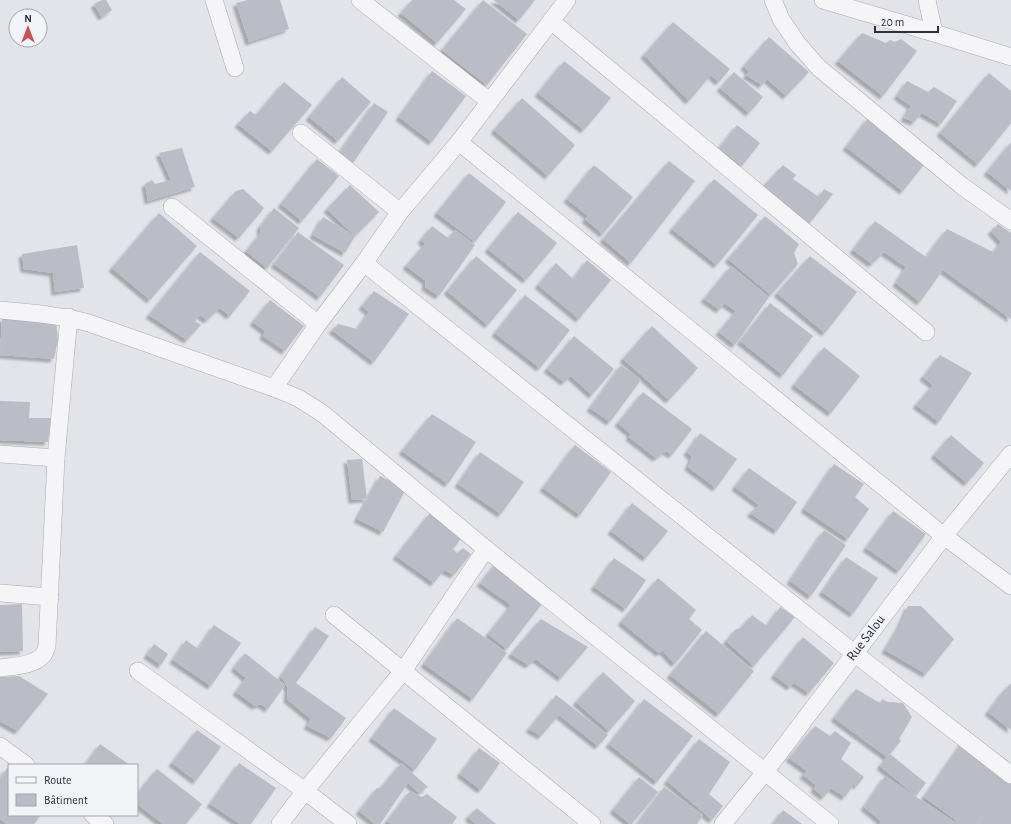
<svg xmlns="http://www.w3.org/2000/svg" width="1011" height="824" font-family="'Alegreya Sans',sans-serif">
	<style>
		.building { fill: #babdc6; filter: url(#shadow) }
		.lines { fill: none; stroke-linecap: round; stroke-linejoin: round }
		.street-casing { stroke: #a8abb3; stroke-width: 18 }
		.street { stroke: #f5f5f8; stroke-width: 17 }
		.labels { text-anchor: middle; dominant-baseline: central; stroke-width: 3.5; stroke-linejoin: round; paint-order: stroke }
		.street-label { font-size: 14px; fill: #2c3140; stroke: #f2f3f7 }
	</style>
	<defs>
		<filter id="shadow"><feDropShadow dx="-3.5" dy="3.5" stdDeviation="1" flood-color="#0004"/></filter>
	</defs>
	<rect width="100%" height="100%" fill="#e2e4e9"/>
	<g class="building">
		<polygon points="102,0 106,0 112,10 102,17 94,4"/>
		<polygon points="248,0 280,0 289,29 249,42 236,3"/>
		<polygon points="412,0 454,0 466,9 437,43 401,13"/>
		<polygon points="483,0 527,34 487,85 442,50"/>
		<polygon points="494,0 535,0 519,20"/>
		<polygon points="673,22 730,69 719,82 711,75 689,101 644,55"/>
		<polygon points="862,33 886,43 890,40 895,42 901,39 917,51 883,96 838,61"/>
		<polygon points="769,37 809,72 786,96 767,79 762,85 746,75 749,72 744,66"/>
		<polygon points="564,61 611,98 584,130 538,93"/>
		<polygon points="432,71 466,96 432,142 399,117"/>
		<polygon points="734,72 763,97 749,113 720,88"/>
		<polygon points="989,73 1011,91 1011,123 978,164 940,133"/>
		<polygon points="342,77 371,102 338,141 309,117"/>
		<polygon points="907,81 928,92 934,87 957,101 941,124 922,113 914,122 904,118 911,106 897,96"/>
		<polygon points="284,82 312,105 272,151 238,124 250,111 256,115"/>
		<polygon points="522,98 575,145 548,176 494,130"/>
		<polygon points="374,103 388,112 353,163 339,153"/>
		<polygon points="868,118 926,162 903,191 846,147"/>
		<polygon points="737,125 760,143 742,166 719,148"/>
		<polygon points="1011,142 1011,191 987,172"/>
		<polygon points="182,148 195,187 148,201 145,184 152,180 155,184 171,180 159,153"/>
		<polygon points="317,159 339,176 302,221 281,204"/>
		<polygon points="669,161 695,181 631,263 603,239"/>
		<polygon points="594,165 633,197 603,234 585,219 588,216 567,199"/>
		<polygon points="783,165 796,175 793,179 819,197 824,189 833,194 809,224 762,188"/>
		<polygon points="469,173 506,202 475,242 437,213"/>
		<polygon points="714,179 758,215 717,265 672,229"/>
		<polygon points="350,185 379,212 355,236 327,209"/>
		<polygon points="243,189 264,208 239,238 213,218 236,191"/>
		<polygon points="274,208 299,228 267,268 246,251 261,233 260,227"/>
		<polygon points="518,212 557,243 526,280 488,249"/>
		<polygon points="159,213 197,246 150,300 112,268"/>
		<polygon points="765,216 799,244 794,253 798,264 771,295 728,259"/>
		<polygon points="323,217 355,236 345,253 313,235"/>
		<polygon points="875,221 926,257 947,229 993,252 1001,242 991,231 998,224 1011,233 1011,319 943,270 920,302 896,283 906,267 884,252 872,264 853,250"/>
		<polygon points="432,226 448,238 455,230 475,245 439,296 425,287 426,281 406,266 425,244 421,240"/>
		<polygon points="298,232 344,265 320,297 274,264"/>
		<polygon points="77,245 84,288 55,292 53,273 24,269 22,254"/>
		<polygon points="200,252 250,291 230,316 220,308 207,320 200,315 195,321 201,325 187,340 149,315"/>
		<polygon points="476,256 517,290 488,325 447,291"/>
		<polygon points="810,256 857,292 825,333 777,293"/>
		<polygon points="587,260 611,280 579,319 538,285 556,263 573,279"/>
		<polygon points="731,266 769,297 735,345 719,332 736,311 724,303 720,310 704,299"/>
		<polygon points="374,291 409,314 374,362 332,330 338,324 357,329 369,312 362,306"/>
		<polygon points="525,295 570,330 540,368 495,333"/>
		<polygon points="270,300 304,326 285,351 263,336 265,331 253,322"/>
		<polygon points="770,303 813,336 783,375 740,341"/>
		<polygon points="2,318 56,321 58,340 54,359 0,355"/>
		<polygon points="652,326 698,368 669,400 623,359"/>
		<polygon points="574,336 614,369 592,395 571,376 564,382 547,369"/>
		<polygon points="824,347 860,376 831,413 794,385"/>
		<polygon points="940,355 972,373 939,422 916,405 933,385 923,377"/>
		<polygon points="621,365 641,380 610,422 590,408"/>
		<polygon points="643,392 692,429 672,455 666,451 656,458 629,437 631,434 618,423"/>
		<polygon points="0,401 30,402 29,418 51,418 48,442 0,440"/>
		<polygon points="432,414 476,442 448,484 402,451"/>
		<polygon points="700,433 737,459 716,488 688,467 692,457 687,452"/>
		<polygon points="951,435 984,463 967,483 934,455"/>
		<polygon points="575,445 611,472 580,515 543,488"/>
		<polygon points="480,452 524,482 501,514 458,484"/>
		<polygon points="362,459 367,499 352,500 347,460"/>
		<polygon points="834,464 864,484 855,497 869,509 848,539 804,509"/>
		<polygon points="749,468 797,502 777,531 750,513 759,505 735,487"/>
		<polygon points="380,476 406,489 383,532 357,519"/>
		<polygon points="632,503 668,531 646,558 611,531"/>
		<polygon points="893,511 926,534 899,571 866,548"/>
		<polygon points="430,513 461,539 453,549 457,553 463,548 471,554 454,575 444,570 434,583 396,556"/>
		<polygon points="824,530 846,545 811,596 790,581"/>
		<polygon points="846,557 878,578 853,614 822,592"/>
		<polygon points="614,558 646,580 626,609 594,587"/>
		<polygon points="497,562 545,600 507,649 488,634 511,605 480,583"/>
		<polygon points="658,578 696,610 689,619 702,630 675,664 663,651 659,653 621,622"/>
		<polygon points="22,604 23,651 0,652 0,605"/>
		<polygon points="908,606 921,606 954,639 926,674 885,650 900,625"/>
		<polygon points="780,607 795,617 754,666 726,641 736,629 740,629 752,615 767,626"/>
		<polygon points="457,618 507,653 473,699 424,664"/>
		<polygon points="541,619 588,647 561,678 536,659 528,665 511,654"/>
		<polygon points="214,625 241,643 211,686 173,660 186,640 198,649"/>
		<polygon points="315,627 329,636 296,683 346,718 331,738 307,726 311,719 287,699 288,688 281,676"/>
		<polygon points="706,631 754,671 719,714 670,675"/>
		<polygon points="803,637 834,663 809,693 794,683 790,687 774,675"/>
		<polygon points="154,644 168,654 161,665 147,655"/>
		<polygon points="245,653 285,685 268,709 261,704 255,706 236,692 246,678 234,668"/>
		<polygon points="603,672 635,701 609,731 576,702"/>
		<polygon points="19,676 48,694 18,731 0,721 0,677"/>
		<polygon points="1011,683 1011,730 988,712 1001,694"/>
		<polygon points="856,689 880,703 882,699 888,702 903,703 912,717 899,739 901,741 890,754 926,783 916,796 880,766 887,757 834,718"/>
		<polygon points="556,695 608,735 598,746 559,715 541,736 529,729"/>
		<polygon points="644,699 693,736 657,782 609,744"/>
		<polygon points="394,708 437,739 415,770 372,738"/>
		<polygon points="815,726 830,736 835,731 851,743 841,759 864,777 857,786 854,784 845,797 831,788 824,797 814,789 816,785 803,775 807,771 789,758"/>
		<polygon points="197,730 221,747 196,781 172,763"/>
		<polygon points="968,734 1007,760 1011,778 1011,824 996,824 997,820 995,824 978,824 990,807 977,824 879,824 881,821 864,807 885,776 956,823 971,802 957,821 924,797"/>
		<polygon points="699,739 730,762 709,794 723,806 712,820 667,781"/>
		<polygon points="100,744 130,765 85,765"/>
		<polygon points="479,748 500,763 481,790 460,774"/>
		<polygon points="239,763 276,788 251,824 240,824 210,804"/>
		<polygon points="401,763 428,787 419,793 408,783 380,824 375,824 359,811 377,788 381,788"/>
		<polygon points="7,768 9,770 9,815 41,815 34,824 7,824 0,819 0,779"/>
		<polygon points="157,769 202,804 186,824 163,824 137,804 137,794"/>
		<polygon points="639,777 658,792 632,824 630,824 613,810"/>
		<polygon points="664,787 703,815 697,824 637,824"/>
		<polygon points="410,791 422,797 427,794 457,817 452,824 391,824 387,821"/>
		<polygon points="477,808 496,824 476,824 468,817"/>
		<polygon points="783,810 802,824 773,824"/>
	</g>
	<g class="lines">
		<g class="street-casing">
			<g id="street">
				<polyline points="214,0 235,68"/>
				<polyline points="360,0 489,101"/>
				<polyline points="567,0 459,142 400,212 364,263 318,324 274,388 298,398 322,413 486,549 830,824"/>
				<polyline points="773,0 781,19 797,43 819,68 962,186 1011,221"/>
				<polyline points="823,0 934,33 1011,57"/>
				<polyline points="927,0 934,33"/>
				<polyline points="551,21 926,332"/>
				<polyline points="301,133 400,212"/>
				<polyline points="459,142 944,536 1011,586"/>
				<polyline points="172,207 318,324"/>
				<polyline points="364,263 854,653 1011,775"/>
				<path d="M 0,310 C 31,313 60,315 89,323 L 274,388"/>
				<polyline points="0,454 56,458"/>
				<polyline points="0,593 50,597"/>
				<polyline points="334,615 592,824"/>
				<path d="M 0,668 C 13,666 34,666 43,655 C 45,653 46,649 47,646 L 56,458 L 69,317"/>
				<polyline points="138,671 305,791 348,824"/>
				<polyline points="0,746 26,765"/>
				<polyline points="93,815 105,824"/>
				<polyline points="280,824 305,791 403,671 486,549"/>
				<polyline points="723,824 764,773 944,536 1011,454"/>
			</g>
		</g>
		<use href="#street" class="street"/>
	</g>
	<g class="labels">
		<g class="street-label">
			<text transform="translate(866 638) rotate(-53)">Rue Salou</text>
		</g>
	</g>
	<rect x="8" y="764" width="130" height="52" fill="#f2f3f7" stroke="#a3a5ae"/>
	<rect x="16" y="777" width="20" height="6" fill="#f5f5f8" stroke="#a3a5ae"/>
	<text x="44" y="784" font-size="12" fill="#2c3140">Route</text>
	<rect x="16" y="794" width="20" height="12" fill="#babdc6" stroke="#a3a5ae"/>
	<text x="44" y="804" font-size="12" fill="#2c3140">Bâtiment</text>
	<g transform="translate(28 28)"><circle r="19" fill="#f2f3f7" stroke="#a3a5ae"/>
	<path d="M0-3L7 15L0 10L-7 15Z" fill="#c45257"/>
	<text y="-6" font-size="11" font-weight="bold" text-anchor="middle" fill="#2c3140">N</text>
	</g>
	<path d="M875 26v6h63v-6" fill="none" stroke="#2c3140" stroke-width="2"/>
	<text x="881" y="26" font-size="12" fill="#2c3140" stroke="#f2f3f7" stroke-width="3" paint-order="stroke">20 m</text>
</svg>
